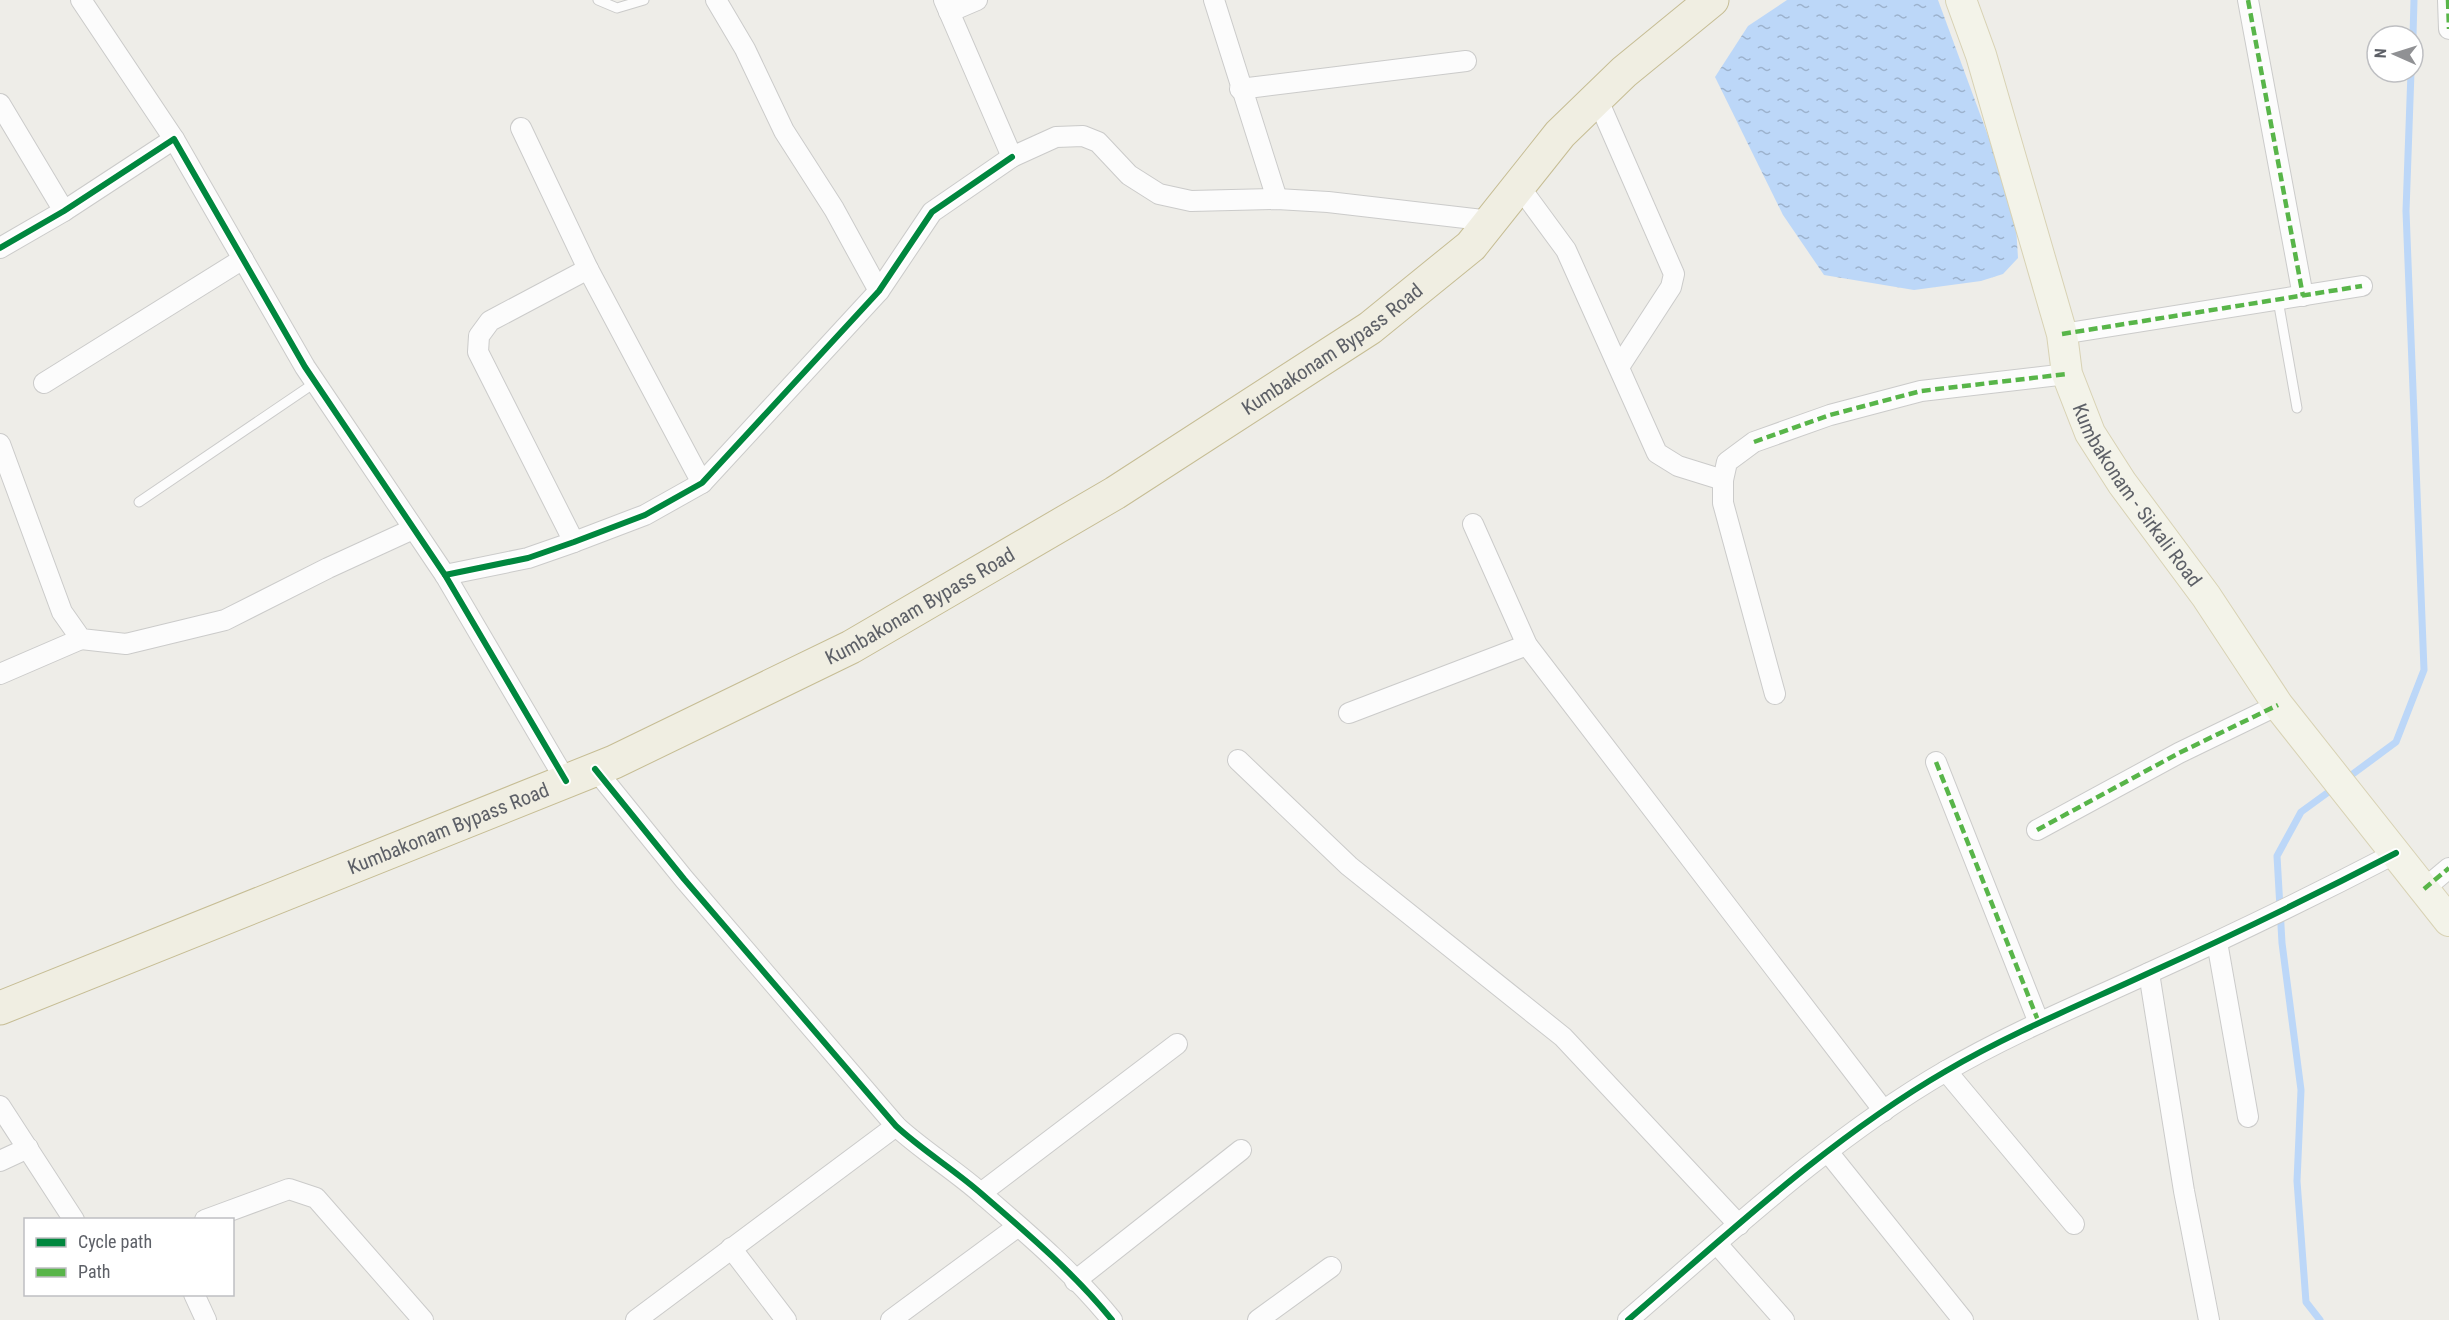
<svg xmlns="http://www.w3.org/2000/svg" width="2449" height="1320" font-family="'Roboto Condensed',sans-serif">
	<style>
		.water { fill: url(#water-ripples) }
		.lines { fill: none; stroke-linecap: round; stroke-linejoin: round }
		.stream { stroke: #bcd7f8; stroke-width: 7 }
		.lane-casing { stroke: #cbcbca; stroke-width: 11 }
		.street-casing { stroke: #cbcbca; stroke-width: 22 }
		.primary-casing { stroke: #d8d2b4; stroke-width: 32 }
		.highway-casing { stroke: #c6bd94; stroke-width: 35 }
		.lane { stroke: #fcfcfc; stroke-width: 9 }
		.street { stroke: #fcfcfc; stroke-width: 20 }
		.primary { stroke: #f3f3e9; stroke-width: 30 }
		.highway { stroke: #f0eee2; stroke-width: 33 }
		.quiet { stroke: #58b549; stroke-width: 4.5; stroke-dasharray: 9 4.5; stroke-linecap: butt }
		.cycleway-casing { stroke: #fff; stroke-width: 10 }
		.cycleway { stroke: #00873e; stroke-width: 6 }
		.labels { text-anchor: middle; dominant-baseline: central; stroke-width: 4.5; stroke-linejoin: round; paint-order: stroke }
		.street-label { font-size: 20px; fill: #5d6067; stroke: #fff }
	</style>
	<defs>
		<pattern id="water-ripples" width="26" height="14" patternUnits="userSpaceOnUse" patternTransform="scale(1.5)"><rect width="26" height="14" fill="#bcd7f8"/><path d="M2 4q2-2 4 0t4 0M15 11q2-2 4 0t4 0" fill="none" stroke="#9cb2cd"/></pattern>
	</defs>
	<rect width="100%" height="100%" fill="#eeede8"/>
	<polygon class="water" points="1787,0 1938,0 2015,209 2018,258 2003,274 1981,281 1914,290 1824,275 1783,215 1715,77 1748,26"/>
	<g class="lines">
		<g class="stream">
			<polyline points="2413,36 2414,0"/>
			<polyline points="2346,779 2396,742 2424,670 2406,211 2411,72"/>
			<polyline points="2320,1320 2306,1302 2297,1181 2301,1090 2282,943 2277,856 2301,812 2334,788"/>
		</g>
		<g class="lane-casing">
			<g id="lane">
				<polyline points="598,0 617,8 644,0"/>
				<polyline points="2278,300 2297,408"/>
				<polyline points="139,502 316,382"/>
			</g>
		</g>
		<g class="street-casing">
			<g id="street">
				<polyline points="81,0 174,139"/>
				<polyline points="716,0 745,49 784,131 834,209 879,291"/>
				<polyline points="944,0 1012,157 1056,137 1083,136 1098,142 1129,175 1159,194 1191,201 1277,199 1328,202 1491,221"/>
				<polyline points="1214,0 1277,199"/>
				<polyline points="2248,0 2303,296"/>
				<polyline points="2448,0 2449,29"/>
				<polyline points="949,12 977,0"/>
				<polyline points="1240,89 1466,61"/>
				<polyline points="1597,98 1674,274 1671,287 1619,367"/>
				<polyline points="0,104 64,211"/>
				<polyline points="521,128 588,269 702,483"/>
				<polyline points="1519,186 1566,250 1657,453 1678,466 1723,480"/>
				<polyline points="0,248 64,211 174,139 305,367 445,575 566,781"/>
				<polyline points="2062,334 2362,286"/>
				<polyline points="44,383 243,259"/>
				<polyline points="0,444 62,612 81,639 126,644 225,620 328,568 413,529"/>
				<polyline points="1473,524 1527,645 1884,1111"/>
				<polyline points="574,542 478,352 479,336 490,321 588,269"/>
				<polyline points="445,575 528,558 574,542 645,515 702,483 879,291 932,212 1012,157"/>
				<polyline points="0,674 81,639"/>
				<polyline points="1775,694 1723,503 1723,480 1727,462 1754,442 1830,415 1921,391 2067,374"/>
				<polyline points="1349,713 1527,645"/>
				<polyline points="1238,760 1349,866 1563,1037 1739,1225"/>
				<polyline points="1936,762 2039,1023"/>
				<path d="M 595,769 L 684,879 L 896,1126 C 923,1151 955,1170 983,1195 C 1027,1233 1075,1274 1112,1320"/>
				<polyline points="2037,830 2179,753 2278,705"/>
				<polyline points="2424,889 2449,868"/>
				<polyline points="2217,942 2248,1117"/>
				<polyline points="2149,973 2184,1191 2209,1320"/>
				<polyline points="1946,1071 2074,1224"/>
				<polyline points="0,1106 74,1220"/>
				<polyline points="1828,1152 1963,1320"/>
				<polyline points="0,1161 28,1148"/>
				<polyline points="981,1193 1177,1044"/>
				<polyline points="205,1220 289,1189 316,1198 423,1320"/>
				<polyline points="1717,1244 1784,1320"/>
				<polyline points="731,1248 786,1320"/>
				<polyline points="1075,1281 1241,1150"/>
				<polyline points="194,1294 206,1320"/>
				<polyline points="636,1320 896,1126"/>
				<polyline points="891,1320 1017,1227"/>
				<polyline points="1258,1320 1331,1267"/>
				<path d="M 1628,1320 C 1729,1233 1830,1138 1946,1071 C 2011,1033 2082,1004 2151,972 C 2233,935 2315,895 2396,853"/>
			</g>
		</g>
		<g class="primary-casing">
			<g id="primary">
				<path id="s1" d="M 1961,0 L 1981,55 L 2062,334 L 2067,374 L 2090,433 L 2122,483 L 2206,596 L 2278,705 L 2449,921"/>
			</g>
		</g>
		<g class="highway-casing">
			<g id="highway">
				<path id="s2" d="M 0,1008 L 614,762 L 851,647 L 1115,493 L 1370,328 L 1471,246 L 1560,134 L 1624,72 L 1712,0"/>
			</g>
		</g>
		<use href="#lane" class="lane"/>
		<use href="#street" class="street"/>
		<use href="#primary" class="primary"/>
		<use href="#highway" class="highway"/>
		<g class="quiet">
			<polyline points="2248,0 2303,296"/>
			<polyline points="2448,0 2449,29"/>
			<polyline points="2062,334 2362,286"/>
			<polyline points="1754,442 1830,415 1921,391 2067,374"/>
			<polyline points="1936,762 2039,1023"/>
			<polyline points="2037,830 2179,753 2278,705"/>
			<polyline points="2424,889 2449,868"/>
		</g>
		<g class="cycleway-casing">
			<g id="cycleway">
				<polyline points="0,248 64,211 174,139 305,367 445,575 566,781"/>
				<polyline points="445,575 528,558 574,542 645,515 702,483 879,291 932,212 1012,157"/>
				<path d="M 595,769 L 684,879 L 896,1126 C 923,1151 955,1170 983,1195 C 1027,1233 1075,1274 1112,1320"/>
				<path d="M 1628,1320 C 1729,1233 1830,1138 1946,1071 C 2011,1033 2082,1004 2151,972 C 2233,935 2315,895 2396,853"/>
			</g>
		</g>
		<use href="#cycleway" class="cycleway"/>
	</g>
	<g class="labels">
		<g class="street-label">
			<text stroke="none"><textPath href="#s2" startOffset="1491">Kumbakonam Bypass Road</textPath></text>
			<text stroke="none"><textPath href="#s1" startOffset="530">Kumbakonam - Sirkali Road</textPath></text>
			<text stroke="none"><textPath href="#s2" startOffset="1005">Kumbakonam Bypass Road</textPath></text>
			<text stroke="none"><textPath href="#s2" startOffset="483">Kumbakonam Bypass Road</textPath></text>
		</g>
	</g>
	<rect x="24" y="1218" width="210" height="78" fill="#ffffff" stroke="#bebfc2" stroke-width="1.5"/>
	<rect x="36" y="1238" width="30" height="9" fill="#00873e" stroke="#bebfc2" stroke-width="1.5"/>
	<text x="78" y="1248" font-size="18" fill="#5d6067">Cycle path</text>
	<rect x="36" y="1268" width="30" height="9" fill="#58b549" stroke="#bebfc2" stroke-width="1.5"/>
	<text x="78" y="1278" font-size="18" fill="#5d6067">Path</text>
	<g transform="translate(2395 54) rotate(273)"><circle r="28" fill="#ffffff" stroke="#bebfc2" stroke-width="1.5"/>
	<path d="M0-4.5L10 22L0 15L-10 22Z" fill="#909194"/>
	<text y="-9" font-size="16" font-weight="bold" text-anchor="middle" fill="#5d6067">N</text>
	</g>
</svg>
